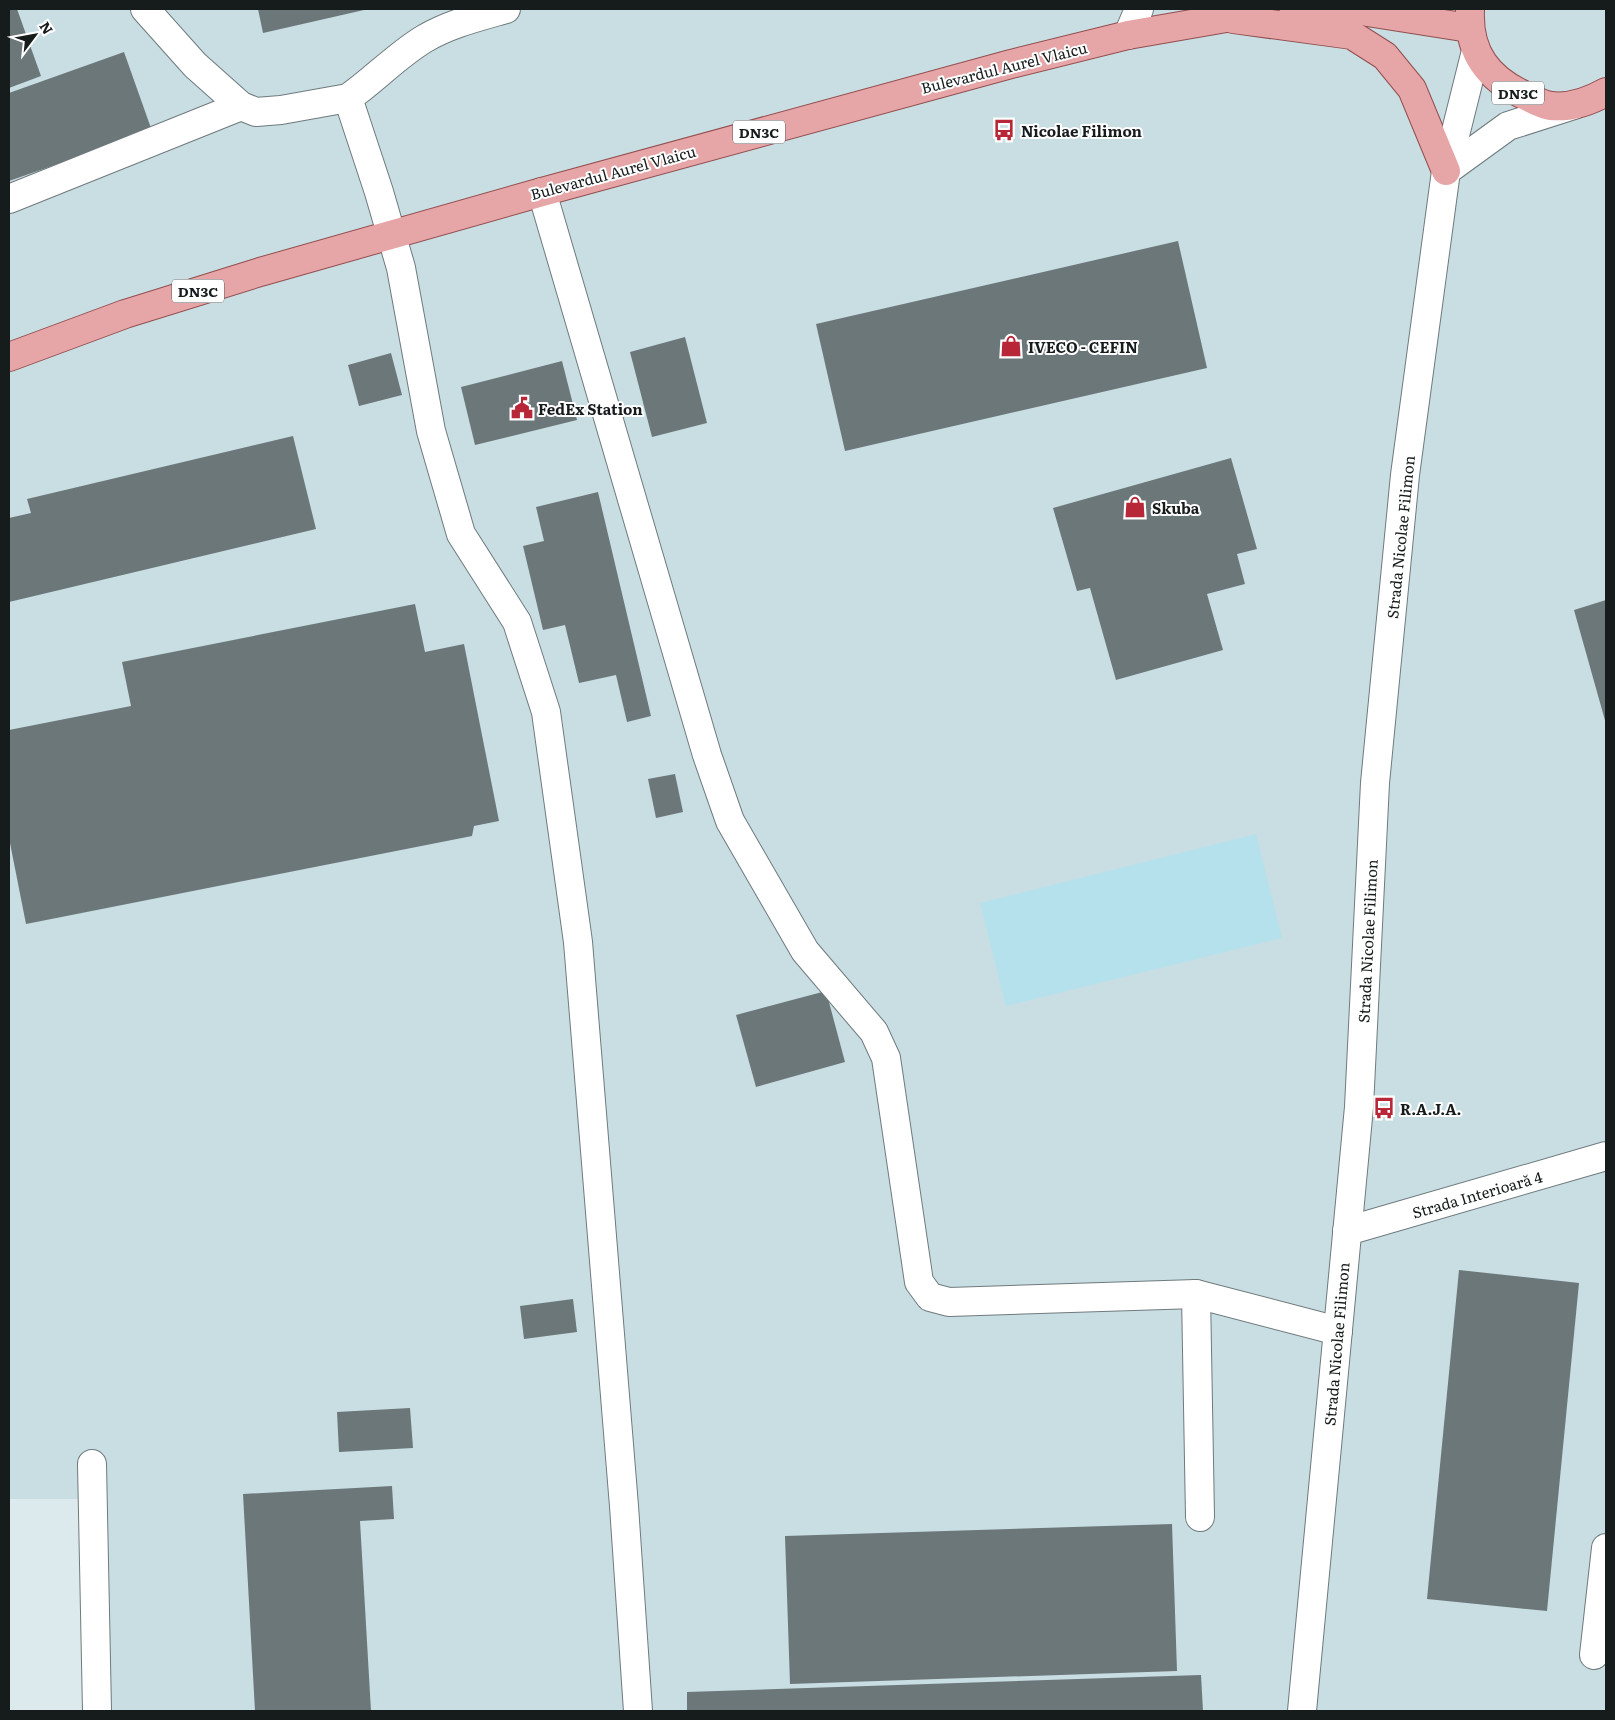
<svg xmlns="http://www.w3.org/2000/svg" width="1615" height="1720" font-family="Literata,serif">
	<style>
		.built { fill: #c8dee3 }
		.green { fill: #b5e1ed }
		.building { fill: #6c777a }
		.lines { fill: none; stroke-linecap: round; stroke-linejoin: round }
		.minor-casing { stroke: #6f7a7d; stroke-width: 30 }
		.major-casing { stroke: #934e4f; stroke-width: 30 }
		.minor { stroke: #fff; stroke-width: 28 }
		.major { stroke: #e6a5a6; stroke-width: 28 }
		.labels { text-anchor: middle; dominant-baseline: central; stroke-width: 4; stroke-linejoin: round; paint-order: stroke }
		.shield { fill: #fff; stroke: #5c5f60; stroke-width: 1 }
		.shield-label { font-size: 14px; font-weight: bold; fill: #161b1c }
		.street-label { font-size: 15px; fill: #161b1c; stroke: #fff }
		.poi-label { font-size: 15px; font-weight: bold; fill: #161b1c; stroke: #fff; text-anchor: start }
	</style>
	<rect width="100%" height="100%" fill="#ddeaed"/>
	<polygon class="built" points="9,9 1606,9 1606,1711 84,1711 84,1499 9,1499"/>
	<polygon class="green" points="1256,834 1282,938 1006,1006 980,903"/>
	<g class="building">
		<polygon points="9,9 17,9 41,76 9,88"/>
		<polygon points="258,9 364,9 364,10 263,33"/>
		<polygon points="124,52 152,131 9,181 9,93"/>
		<polygon points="1178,241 1207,368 845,451 816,324"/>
		<polygon points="685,337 707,423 652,437 630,352"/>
		<polygon points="391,353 402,395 359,406 348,365"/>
		<polygon points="562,361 577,420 475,445 461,387"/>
		<polygon points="293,436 316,529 9,602 9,518 31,513 27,499"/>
		<polygon points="1231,458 1257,549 1237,554 1245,584 1207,594 1223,650 1116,680 1090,588 1077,591 1053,508"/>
		<polygon points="598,492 651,716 627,722 616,675 579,683 565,625 543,630 523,546 544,541 536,507"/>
		<polygon points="1606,600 1606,724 1574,610"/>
		<polygon points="415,604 425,652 464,644 499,821 474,826 472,836 26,924 9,838 9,730 131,706 122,662"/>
		<polygon points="675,774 683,812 656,818 648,779"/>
		<polygon points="826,991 845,1062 756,1087 736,1015"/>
		<polygon points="1459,1270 1579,1283 1547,1611 1427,1599"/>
		<polygon points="573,1299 577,1332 524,1339 520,1306"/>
		<polygon points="410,1408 413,1448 339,1452 337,1412"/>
		<polygon points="392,1486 394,1519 360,1521 371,1711 255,1711 243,1494"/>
		<polygon points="1172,1524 1177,1671 790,1684 785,1536"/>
		<polygon points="1201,1675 1203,1711 687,1711 687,1692"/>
	</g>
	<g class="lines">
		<g class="minor-casing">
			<g id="minor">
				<polyline points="145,9 195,65 241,106 256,112 281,110 348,98"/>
				<path d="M 506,9 C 478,17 449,24 424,39 C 396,56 374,80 348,98 L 379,192 L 401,268 L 431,431 L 461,534 L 517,622 L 546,712 L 578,942 L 624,1506 L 638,1711"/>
				<polyline points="1128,35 1139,9"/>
				<polyline points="1446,171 1508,126 1574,105"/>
				<polyline points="542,192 707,755 730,821 805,951 874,1032 886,1058 919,1282 930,1297 949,1302 1196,1294 1338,1331"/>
				<polyline points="9,199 241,106"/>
				<polyline points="1347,1231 1606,1156"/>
				<polyline points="1196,1294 1200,1517"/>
				<polyline points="92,1464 97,1711"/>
				<polyline points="1594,1655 1606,1548"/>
				<polyline points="1302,1711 1359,1107 1375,783 1405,475 1446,171 1476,51"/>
			</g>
		</g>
		<g class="major-casing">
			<g id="major">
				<path d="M 1470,10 C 1468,53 1488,79 1526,96 C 1534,100 1543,105 1551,106 C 1570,108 1590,101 1606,92"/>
				<polyline points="1293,15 1361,11 1469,28"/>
				<polyline points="1233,19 1352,35 1385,56 1412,89 1446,171"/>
				<polyline points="9,357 125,314 260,272 542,192 1011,64 1128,35 1226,18 1258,9"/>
			</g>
		</g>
		<use href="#minor" class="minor"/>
		<use href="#major" class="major"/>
	</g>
	<defs>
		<g id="bus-bare" transform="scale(1.725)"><path d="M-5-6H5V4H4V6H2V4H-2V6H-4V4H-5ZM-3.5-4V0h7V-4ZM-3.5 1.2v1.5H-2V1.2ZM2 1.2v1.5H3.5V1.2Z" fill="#b82738" stroke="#fff" stroke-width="2.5" paint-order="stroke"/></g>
		<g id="shop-bare" transform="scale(1.725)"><path d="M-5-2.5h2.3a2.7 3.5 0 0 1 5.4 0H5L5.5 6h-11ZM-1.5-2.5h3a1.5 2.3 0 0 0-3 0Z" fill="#b82738" stroke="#fff" stroke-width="2.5" paint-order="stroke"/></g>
		<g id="civic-bare" transform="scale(1.725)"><path d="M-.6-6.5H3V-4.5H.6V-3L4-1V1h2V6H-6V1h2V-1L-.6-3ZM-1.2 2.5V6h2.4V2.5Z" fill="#b82738" stroke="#fff" stroke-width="2.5" paint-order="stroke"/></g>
	</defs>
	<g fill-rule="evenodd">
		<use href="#bus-bare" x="1004" y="130"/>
		<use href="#shop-bare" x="1011" y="346"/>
		<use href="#civic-bare" x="522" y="408"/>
		<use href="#shop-bare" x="1135" y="507"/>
		<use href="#bus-bare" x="1384" y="1108"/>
	</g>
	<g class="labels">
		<g class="shield">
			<rect x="1492" y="81.5" width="52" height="23" rx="4"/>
			<rect x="733" y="120.5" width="52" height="23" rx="4"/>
			<rect x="172" y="279.5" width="52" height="23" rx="4"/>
		</g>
		<g class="shield-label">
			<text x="1518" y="93">DN3C</text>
			<text x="759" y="132">DN3C</text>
			<text x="198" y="291">DN3C</text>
		</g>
		<g class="street-label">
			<text transform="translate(1004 67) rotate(-14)">Bulevardul Aurel Vlaicu</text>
			<text transform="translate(613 172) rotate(-15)">Bulevardul Aurel Vlaicu</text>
			<text transform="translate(1400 537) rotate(-84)">Strada Nicolae Filimon</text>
			<text transform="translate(1367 941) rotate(-87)">Strada Nicolae Filimon</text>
			<text transform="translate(1477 1194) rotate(-16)">Strada Interioară 4</text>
			<text transform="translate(1336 1344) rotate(-85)">Strada Nicolae Filimon</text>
		</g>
		<g class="poi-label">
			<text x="1021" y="130">Nicolae Filimon</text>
			<text x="1028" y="346">IVECO - CEFIN</text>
			<text x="538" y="408">FedEx Station</text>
			<text x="1152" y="507">Skuba</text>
			<text x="1400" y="1108">R.A.J.A.</text>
		</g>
	</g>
	<rect width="1615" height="1720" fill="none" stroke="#161b1c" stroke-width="20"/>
	<g transform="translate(35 35) rotate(58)" stroke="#ffffff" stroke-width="4" paint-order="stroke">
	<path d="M0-4L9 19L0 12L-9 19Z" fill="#161b1c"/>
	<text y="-8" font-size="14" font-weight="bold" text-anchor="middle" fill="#161b1c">N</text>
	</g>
</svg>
